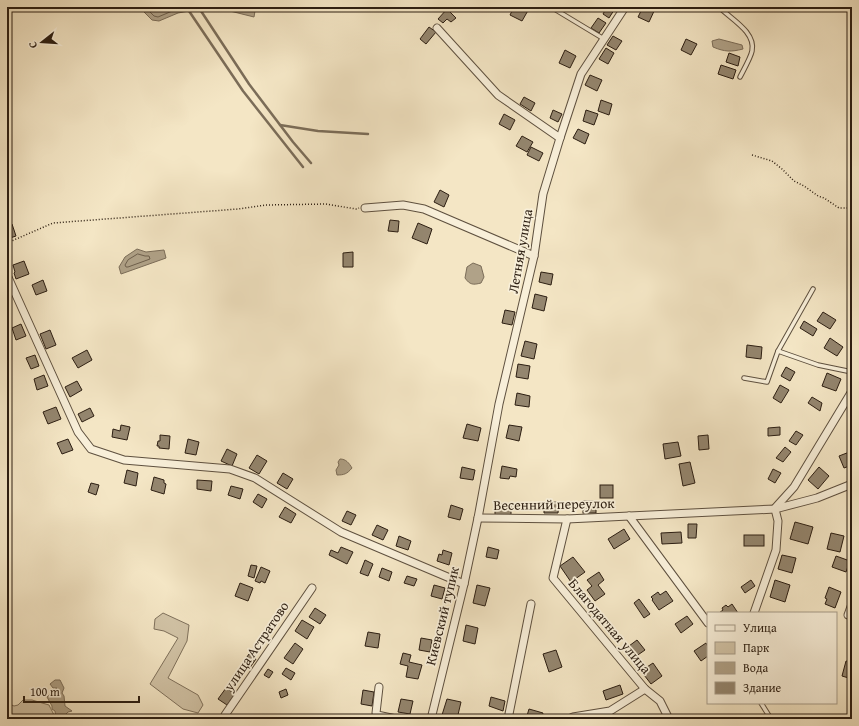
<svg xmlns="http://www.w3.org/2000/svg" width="859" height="726" font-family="'Gentium Book Plus',serif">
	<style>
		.green { fill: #d2c4a7; stroke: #7f715c }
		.water { fill: #b0a288; stroke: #7b6d59 }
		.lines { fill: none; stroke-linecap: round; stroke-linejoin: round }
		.shore { stroke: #6e604d; stroke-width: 1 }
		.stream { stroke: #7b6d59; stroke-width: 2.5 }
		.building { fill: #94866f; stroke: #2c1e12 }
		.service-casing { stroke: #5e503f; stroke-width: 5.5 }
		.minor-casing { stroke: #5e503f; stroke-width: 9 }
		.path { stroke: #2c1e12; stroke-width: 1.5; stroke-dasharray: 1 2; stroke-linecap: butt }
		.service { stroke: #f8efd9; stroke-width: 3.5 }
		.minor { stroke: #f8efd9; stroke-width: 7 }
		.labels { text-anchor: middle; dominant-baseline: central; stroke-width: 3.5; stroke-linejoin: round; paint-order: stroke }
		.street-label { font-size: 14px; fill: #2c1e12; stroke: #f8efd9 }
	</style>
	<rect width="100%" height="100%" fill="#f4e6c5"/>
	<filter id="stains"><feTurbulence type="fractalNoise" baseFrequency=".005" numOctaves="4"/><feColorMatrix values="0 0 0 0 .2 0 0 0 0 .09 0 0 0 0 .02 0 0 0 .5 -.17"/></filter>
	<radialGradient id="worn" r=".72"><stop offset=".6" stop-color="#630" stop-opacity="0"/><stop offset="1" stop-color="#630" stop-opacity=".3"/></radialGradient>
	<g class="green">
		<polygon points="163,613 189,625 187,641 168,678 198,695 203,705 198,713 183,709 150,684 178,638 164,631 154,629 155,619"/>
		<path d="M 23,700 L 32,700 L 49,705 C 51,710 54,713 55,719 L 7,719 L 7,703 L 14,706 L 18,705 Z"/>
	</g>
	<g class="water">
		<polygon points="145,7 250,7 255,11 254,17 226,10 189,11 178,13 159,21 152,20 144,12"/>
		<path d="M 719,39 L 742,45 L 743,49 C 731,52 725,52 713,47 L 712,41 Z"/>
		<polygon points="137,249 146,252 164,250 166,258 121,274 119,267 125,257"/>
		<path d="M 473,263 L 481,266 L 484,277 L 481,283 C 473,285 470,285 465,278 L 467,267 Z"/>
		<path d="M 340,459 C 346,459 349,463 352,468 C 347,474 344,475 337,475 L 336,470 L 339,465 L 338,462 Z"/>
		<polygon points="55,680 60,680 64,688 62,693 64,696 65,706 72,711 68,712 64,716 56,719 55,711 52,709 52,706 47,697 57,688 53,688 50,684"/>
	</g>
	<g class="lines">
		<g class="shore">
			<polyline points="149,7 149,11 154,16 158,17 177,9 198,7"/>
			<polygon points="138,254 145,256 149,256 150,259 128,267 126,267 125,265 128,260"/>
		</g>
		<g class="stream">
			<polyline points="189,11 243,91 303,167"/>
			<polyline points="201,11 249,84 293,142 311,163"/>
			<polyline points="280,125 318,131 368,134"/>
		</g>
	</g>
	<g class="building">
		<polygon points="514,7 530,7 522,21 510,15"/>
		<polygon points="607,7 616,7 609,18 603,14"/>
		<polygon points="643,7 650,7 655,9 649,22 638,17"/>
		<polygon points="447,9 456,18 451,22 447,19 443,23 438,19"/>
		<polygon points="598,18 606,23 599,33 591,28"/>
		<polygon points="429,27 436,32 426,44 420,39"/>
		<polygon points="613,36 622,41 616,50 607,45"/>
		<polygon points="686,39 697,44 691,55 681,50"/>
		<polygon points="606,48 614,53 608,64 599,59"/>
		<polygon points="565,50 576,56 570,68 559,63"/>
		<polygon points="729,53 740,57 738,66 726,62"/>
		<polygon points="721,65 736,70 733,79 718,74"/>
		<polygon points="590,75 602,80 597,91 585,85"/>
		<polygon points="524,97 535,103 531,111 520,104"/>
		<polygon points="601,100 612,104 609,115 598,111"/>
		<polygon points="553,110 562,114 558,122 550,118"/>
		<polygon points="586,110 598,114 594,125 583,121"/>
		<polygon points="504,114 515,120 510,130 499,124"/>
		<polygon points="578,129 589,134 585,144 573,138"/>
		<polygon points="522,136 533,142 527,152 516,146"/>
		<polygon points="531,147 543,153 539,161 527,155"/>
		<polygon points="440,190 449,195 444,207 434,202"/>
		<polygon points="390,220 399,221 398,232 388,231"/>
		<polygon points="418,223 432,229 427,244 412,238"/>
		<polygon points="12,224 16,236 7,239 7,226"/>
		<polygon points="353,252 353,267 343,267 343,253"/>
		<polygon points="24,261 29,274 16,279 14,273 15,272 13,265"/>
		<polygon points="541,272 553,274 551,285 539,282"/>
		<polygon points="43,280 47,291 36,295 32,285"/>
		<polygon points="535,294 547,297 544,311 532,308"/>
		<polygon points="505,310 515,312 512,325 502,323"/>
		<polygon points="823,312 836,320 830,329 817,321"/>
		<polygon points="804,321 817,329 813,336 800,328"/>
		<polygon points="21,324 26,336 16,340 12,328"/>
		<polygon points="50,330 56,345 46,349 40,334"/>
		<polygon points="830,338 843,347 837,356 824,348"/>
		<polygon points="525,341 537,344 534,359 521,356"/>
		<polygon points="747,345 762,347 761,359 746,357"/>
		<polygon points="87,350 92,360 78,368 72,358"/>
		<polygon points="35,355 39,366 31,369 26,358"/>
		<polygon points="518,364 530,366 528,379 516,377"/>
		<polygon points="786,367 795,372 790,381 781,376"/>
		<polygon points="827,373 841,379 836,391 822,386"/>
		<polygon points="44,375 48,386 37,390 34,379"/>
		<polygon points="77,381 82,390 70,397 65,387"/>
		<polygon points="780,385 789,390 781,403 773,398"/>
		<polygon points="517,393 530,396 529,407 515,405"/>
		<polygon points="812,397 822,403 820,411 808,403"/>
		<polygon points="56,407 61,419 48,424 43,412"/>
		<polygon points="90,408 94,416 82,422 78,414"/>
		<polygon points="467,424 481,428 478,441 463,438"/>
		<polygon points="121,425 130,427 127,440 112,437 113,429 120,431"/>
		<polygon points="509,425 522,427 519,441 506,438"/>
		<polygon points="780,427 780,435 768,436 768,428"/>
		<polygon points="796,431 803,435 796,445 789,441"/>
		<polygon points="160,435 170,436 169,449 159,448 159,446 157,446 158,441 160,441"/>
		<polygon points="708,435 709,449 699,450 698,436"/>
		<polygon points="68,439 73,450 62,454 57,443"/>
		<polygon points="188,439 199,442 196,455 185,453"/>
		<polygon points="678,442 681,456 665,459 663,444"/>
		<polygon points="785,447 791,452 783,462 776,458"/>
		<polygon points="227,449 237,454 232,466 221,461"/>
		<polygon points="852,451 852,465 844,468 839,456"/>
		<polygon points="257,455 267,461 259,474 249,468"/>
		<polygon points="690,462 695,483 683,486 679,464"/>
		<polygon points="502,466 517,469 516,477 510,476 509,479 500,478"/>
		<polygon points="462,467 475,470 473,480 460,478"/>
		<polygon points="819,467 829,476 818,489 808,480"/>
		<polygon points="773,469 781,473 775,483 768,479"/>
		<polygon points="127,470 138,473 136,486 124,483"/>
		<polygon points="283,473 293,479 287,489 277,483"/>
		<polygon points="154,477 164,480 164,483 166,484 164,494 151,490"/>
		<polygon points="197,480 212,481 211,491 197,489"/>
		<polygon points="91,483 99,485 96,495 88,492"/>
		<rect x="600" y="485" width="13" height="13"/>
		<polygon points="231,486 243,489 240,499 228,495"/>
		<polygon points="258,494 267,499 262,508 253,502"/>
		<rect x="583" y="501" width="13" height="12"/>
		<polygon points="544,502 559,502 558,513 544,513"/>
		<rect x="495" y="504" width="16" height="11"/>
		<polygon points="451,505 463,509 460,520 448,517"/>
		<polygon points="285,507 296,514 291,523 279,517"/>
		<polygon points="347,511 356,515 351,525 342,521"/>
		<polygon points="795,522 813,527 808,544 790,539"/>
		<polygon points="688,524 697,524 696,538 688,538"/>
		<polygon points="377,525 388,530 383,540 372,535"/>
		<polygon points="624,529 630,539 614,549 608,539"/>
		<polygon points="681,532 682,543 662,544 661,533"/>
		<polygon points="831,533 844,536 840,552 827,549"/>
		<rect x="744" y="535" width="20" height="11"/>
		<polygon points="399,536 411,541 408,550 396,546"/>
		<polygon points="341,547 353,552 347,564 329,555 331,550 338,553"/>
		<polygon points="488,547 499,550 497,559 486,557"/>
		<polygon points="443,550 452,553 449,565 437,561 439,554 442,555"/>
		<polygon points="782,555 796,558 792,573 778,569"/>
		<polygon points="836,556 850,561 846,572 832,567"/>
		<polygon points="573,557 585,572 571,582 560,566"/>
		<polygon points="365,560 373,564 368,576 360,573"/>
		<polygon points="251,565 257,566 254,578 248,576"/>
		<polygon points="261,567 270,571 265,583 261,581 260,583 255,581"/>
		<polygon points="382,568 392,572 389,581 379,577"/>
		<polygon points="599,572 604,580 598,585 605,594 595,601 587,590 592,586 587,580"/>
		<polygon points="407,576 417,579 414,586 404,583"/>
		<polygon points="751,580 755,586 745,593 741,587"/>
		<polygon points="775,580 790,585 785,602 770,597"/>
		<polygon points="240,583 253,588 248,601 235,596"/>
		<polygon points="434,585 445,588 442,599 431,596"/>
		<polygon points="477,585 490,588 485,606 473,603"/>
		<polygon points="829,587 841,592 835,608 825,604 827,599 825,598"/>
		<polygon points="666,591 673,601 659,610 652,600 653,599 651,597 658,592 660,595"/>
		<polygon points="639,599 650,614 644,618 634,603"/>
		<polygon points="732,604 738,613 719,613 723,610 722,608 726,605 728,607"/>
		<polygon points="315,608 326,615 320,624 309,617"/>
		<polygon points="687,616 693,624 681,633 675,624"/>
		<polygon points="302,620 314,627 307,639 295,631"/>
		<polygon points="466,625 478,628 475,644 463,641"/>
		<polygon points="368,632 380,634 378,648 365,646"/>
		<polygon points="421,638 432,640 430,652 419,650"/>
		<polygon points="637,640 645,650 632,659 625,649"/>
		<polygon points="295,643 303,649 293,664 284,658"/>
		<polygon points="706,643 708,647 708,656 701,661 694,651"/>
		<polygon points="556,650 562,667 549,672 543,654"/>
		<polygon points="403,653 411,655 409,662 422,665 418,679 406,677 408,666 400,664"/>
		<polygon points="249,654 256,659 249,669 242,664"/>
		<polygon points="846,661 852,662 852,679 842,676"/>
		<polygon points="653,663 662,676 651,684 641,671"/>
		<polygon points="286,668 295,673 291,680 282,674"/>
		<polygon points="268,669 273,672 269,678 264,675"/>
		<polygon points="620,685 623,694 606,700 603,691"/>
		<polygon points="226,688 235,694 227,705 218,699"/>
		<polygon points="286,689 288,695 281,698 279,692"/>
		<polygon points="363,690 374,692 372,706 361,704"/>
		<polygon points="491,697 505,701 503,711 489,706"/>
		<polygon points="401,699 413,701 410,714 398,712"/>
		<polygon points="447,699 461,702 457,719 442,715"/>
		<polygon points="529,709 543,713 542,717 545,718 545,719 526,719"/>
	</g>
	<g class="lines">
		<g class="service-casing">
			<g id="service">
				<polyline points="551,7 604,39"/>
				<path d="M 719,7 C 731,19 756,32 752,51 C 751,57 743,71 740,77"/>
				<polyline points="778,351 818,365 852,372"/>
				<polyline points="744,378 767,382 778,351 813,289"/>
				<polyline points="761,703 771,719"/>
			</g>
		</g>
		<g class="minor-casing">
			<g id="minor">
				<polyline points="437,28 498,95 560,138"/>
				<polyline points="365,208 403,205 424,209 534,256"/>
				<polyline points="7,275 78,432 91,449 124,460 230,469 255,478 341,532 464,584"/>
				<polyline points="775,508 794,487 852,391"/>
				<polyline points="629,516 708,623"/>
				<polyline points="478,518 567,519 775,509 817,498 852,484"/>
				<polyline points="567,519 553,578 645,689 660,701 669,719"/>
				<polyline points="754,613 776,550 778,521 775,509"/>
				<polyline points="848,615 852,604"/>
				<polyline points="379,687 376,713 377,715 396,719"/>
				<polyline points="224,719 225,715 312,588"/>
				<polyline points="431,719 464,584 478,518 499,404 534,256 543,194 560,138 581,74 625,7"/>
				<polyline points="508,719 531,604"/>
				<polyline points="569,719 573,717 610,711 645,689"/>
			</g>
		</g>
		<g class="path">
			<polyline points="752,155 772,161 782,169 794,181 804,186 818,196 824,198 839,208 852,208"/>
			<polyline points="7,243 53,223 238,209 266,205 326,204 356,209 359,208"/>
		</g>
		<use href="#service" class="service"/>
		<use href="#minor" class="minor"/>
	</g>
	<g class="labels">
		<g class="street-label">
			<text transform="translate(520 251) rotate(-80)">Летняя улица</text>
			<text transform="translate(554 504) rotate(-1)">Весенний переулок</text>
			<text transform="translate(442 616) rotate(-76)">Киевский тупик</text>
			<text transform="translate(610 626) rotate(50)">Благодатная улица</text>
			<text transform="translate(256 646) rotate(-56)">улица Астратово</text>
		</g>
	</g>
	<rect width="859" height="726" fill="none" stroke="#f4e6c5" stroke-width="24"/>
	<rect x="8" y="8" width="843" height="710" fill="none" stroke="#2c1e12" stroke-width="2"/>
	<rect x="12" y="12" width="835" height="702" fill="none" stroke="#2c1e12"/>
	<rect x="707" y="612" width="130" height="92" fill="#f8efd9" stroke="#a69b89"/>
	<rect x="715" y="625" width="20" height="6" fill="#f8efd9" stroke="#a69b89"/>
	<text x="743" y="632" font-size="12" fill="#2c1e12">Улица</text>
	<rect x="715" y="642" width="20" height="12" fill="#d2c4a7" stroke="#a69b89"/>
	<text x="743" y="652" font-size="12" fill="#2c1e12">Парк</text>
	<rect x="715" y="662" width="20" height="12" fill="#b0a288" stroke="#a69b89"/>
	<text x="743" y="672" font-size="12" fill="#2c1e12">Вода</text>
	<rect x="715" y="682" width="20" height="12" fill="#94866f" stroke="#a69b89"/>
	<text x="743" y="692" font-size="12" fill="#2c1e12">Здание</text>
	<g transform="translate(42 42) rotate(253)" stroke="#f8efd9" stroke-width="3" paint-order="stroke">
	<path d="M0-3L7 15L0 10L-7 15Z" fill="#2c1e12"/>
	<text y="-6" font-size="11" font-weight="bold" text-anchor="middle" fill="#2c1e12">С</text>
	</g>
	<path d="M24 696v6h115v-6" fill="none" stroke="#2c1e12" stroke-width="2"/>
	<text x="30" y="696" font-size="12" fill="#2c1e12" stroke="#f8efd9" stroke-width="3" paint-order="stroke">100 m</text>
	<rect width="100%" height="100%" filter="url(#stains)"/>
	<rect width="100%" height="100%" fill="url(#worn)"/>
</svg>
